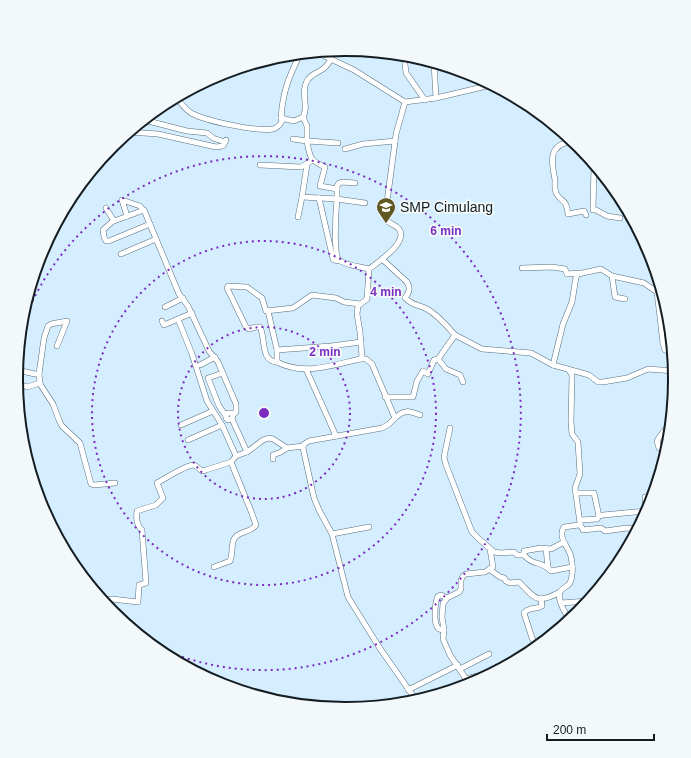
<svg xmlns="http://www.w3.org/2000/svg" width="691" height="758" font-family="Arial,sans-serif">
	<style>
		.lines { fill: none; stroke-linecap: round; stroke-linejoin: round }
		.minor-casing { stroke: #586e7d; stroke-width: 6 }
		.minor { stroke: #fff; stroke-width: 5 }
		.ring { fill: none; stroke: #7b2cbf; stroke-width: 2; stroke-dasharray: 2 4 }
		.labels { text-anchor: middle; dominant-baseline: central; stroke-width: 3.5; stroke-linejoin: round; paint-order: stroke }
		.poi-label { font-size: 14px; fill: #141d22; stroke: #f3f8fb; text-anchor: start }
		.rim { fill: none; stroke: #141d22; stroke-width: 2 }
		.centre { fill: #7b2cbf; stroke: #f3f8fb; stroke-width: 2 }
		.ring-label { font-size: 12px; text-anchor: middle; font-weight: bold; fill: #7b2cbf; stroke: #f3f8fb; stroke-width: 3.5; stroke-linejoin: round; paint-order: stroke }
	</style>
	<rect width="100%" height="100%" fill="#d5eeff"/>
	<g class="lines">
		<g class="minor-casing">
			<g id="minor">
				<polyline points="316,52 354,70 405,102 436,98 491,85"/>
				<polyline points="404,55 406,73 425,100"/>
				<polyline points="434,63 436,98"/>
				<path d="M 176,98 C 181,103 185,109 191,113 C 206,121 257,132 273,129 C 278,128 280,125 282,121 L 281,118 C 283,91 288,79 300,54"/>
				<path d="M 405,102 L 396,134 L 385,217 C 387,224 395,224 399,229 C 409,242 378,262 369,269 L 367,299 L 358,306 L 357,314 L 360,332 L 362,357 L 360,359 L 366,359 L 372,364 L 395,418 L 389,424 L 382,428 L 309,441 L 303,445 L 303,448 L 314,498 L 319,510 L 332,534 L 348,597 L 379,647 L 416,700"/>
				<path d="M 281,118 L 294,121 L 303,117 C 309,107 301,94 306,83 C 309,75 317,73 323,69 C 327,66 329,63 331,59"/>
				<polyline points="144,120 187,131 207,133 213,138 225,142"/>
				<polyline points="129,132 158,134 216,147 223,146 226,140"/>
				<polyline points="293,139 307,141 307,126 303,117"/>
				<path d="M 570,140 C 571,146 578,149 584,152"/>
				<path d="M 570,142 C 547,145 552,164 555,180 C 555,184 554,188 556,193 C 561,203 566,197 568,214 L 584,211 L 586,215"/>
				<polyline points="345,149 363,144 395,141"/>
				<polyline points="260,165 301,167 313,160"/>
				<polyline points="594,165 593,210 596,210 607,216 620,218"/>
				<path d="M 337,189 L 320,186 L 325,167 C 309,160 310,157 307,141 L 338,143"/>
				<polyline points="302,197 337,199 337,186 339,183 342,182 355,183"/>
				<polyline points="319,198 333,259 334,260 340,261"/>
				<path d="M 365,203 L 337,199 C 336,209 333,254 339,260 C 344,265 362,267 369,269"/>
				<polyline points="106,208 114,221 144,210 179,294 188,306 209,351 218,362 236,404 236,412 233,415"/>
				<polyline points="127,216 122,200 140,206 143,210"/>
				<polyline points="298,217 302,197 307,165"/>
				<polyline points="113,221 103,230 104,237 106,241 109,241 150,224"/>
				<polyline points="121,254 156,239"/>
				<path d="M 382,259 L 407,282 C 411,289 409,292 405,298 C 415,307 417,304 427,309 C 438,315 447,326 455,335"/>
				<polyline points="522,268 552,267 565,269 567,274 580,273"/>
				<polyline points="612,276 615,297 625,299"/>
				<polyline points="662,293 657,292 663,343 665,350 672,352"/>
				<polyline points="165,307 183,298"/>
				<polyline points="268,311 277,350"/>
				<polyline points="192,313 178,319 192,354 207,401 222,425 236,456 247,452 263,440 269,438 273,439 287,448 303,446"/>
				<polyline points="162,321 164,325 178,319"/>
				<path d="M 360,359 C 333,365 304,376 277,362 L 277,350 L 331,346 L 361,342"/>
				<polyline points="438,359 446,369 460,375 463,382"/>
				<path d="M 277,362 C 260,361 266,339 260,327 L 256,327 L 249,329 L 246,327 L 227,288 L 228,286 L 247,287 L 262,298 L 266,311 L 293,308 L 312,295 L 336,298 L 344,302 L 360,304"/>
				<polyline points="200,365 215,357"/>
				<polyline points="553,365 563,324 572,302 576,277 578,274 601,269 612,276 644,283 657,292"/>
				<polyline points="306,369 336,436"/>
				<polyline points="17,370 35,374 39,374 40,384 53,404 59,420 62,426 80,443 91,484 94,485 115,483"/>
				<path d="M 569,370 L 572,375 L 571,421 L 572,434 L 578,442 L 580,474 L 575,488 L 580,523 L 579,525 L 564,527 C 557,537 569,547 571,557 C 573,565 573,576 570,583 C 568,586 562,588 560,592 C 557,599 565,614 570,619"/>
				<polyline points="223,373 208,378 219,406 226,416"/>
				<polyline points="39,374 44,338 48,326 51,324 67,321 57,346"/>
				<polyline points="17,383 27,387 40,383"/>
				<polyline points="385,397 413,397 417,381 423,371 428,374 434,360 438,359 455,335 482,349 531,353 553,365 589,375 598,382 603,382 627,378 648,369 674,371"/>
				<path d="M 395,418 C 404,409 409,411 420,415"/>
				<polyline points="232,419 228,420 226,418 226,415 228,413 232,413 233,415 232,419 247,452"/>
				<polyline points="181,425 213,411"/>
				<path d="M 450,428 L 444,457 L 446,465 L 472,532 L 479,539 L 494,552 L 501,553 L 514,552 L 517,555 L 524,555 C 534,567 541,560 551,571 L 572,567"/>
				<polyline points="188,440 222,425"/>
				<path d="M 666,454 L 664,450 L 659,448 L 657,441 C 661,434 666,429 671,422"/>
				<polyline points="273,459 273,455 281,452 287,448"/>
				<polyline points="576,493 594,493 599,516"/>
				<polyline points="580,520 597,519 599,516 603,515 646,511 645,497 653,496"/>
				<polyline points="580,524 583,530 601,528 605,531 627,528 637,529"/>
				<polyline points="332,534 369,527"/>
				<polyline points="546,549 548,567"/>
				<polyline points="524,555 524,551 541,548 551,549 564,542"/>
				<path d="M 214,567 L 230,561 C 233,554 231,546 234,539 C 238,531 251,533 256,525 L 251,511 L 231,462 L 236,456"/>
				<path d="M 489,569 L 500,577 L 504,578 L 506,581 L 510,583 L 519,582 C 535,598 536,605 560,592"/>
				<path d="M 103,600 L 112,599 L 138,602 L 139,585 L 146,583 L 142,530 C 136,525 136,518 137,511 L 156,505 L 163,498 L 157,483 C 165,479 185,465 194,465 C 197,466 199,469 202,471 L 206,470 L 231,462"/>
				<polyline points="561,603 588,601"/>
				<polyline points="567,616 575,615"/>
				<path d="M 444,630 C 442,630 439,629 438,628 C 433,622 435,602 438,596 L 441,595 L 447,598"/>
				<path d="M 537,646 L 532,638 L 524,613 C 529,606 536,610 542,606 L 541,599"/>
				<polyline points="460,669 489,654"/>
				<polyline points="477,676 466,679 450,655 443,639 444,630 442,617 443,604 447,598 459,592 461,589 461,580 463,576 466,574 485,572 493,567 490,549"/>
				<polyline points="408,690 458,665"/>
			</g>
		</g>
		<use href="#minor" class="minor"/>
	</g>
	<g class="ring">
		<circle cx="264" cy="413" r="86"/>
		<circle cx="264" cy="413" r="172"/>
		<path d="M21 329A257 257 0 1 1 153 645"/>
	</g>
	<defs>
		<g id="school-pin" transform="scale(1)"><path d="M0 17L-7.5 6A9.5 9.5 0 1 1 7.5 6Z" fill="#615723" stroke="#f3f8fb"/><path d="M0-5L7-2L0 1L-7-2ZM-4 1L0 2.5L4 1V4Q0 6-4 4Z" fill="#fff"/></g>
	</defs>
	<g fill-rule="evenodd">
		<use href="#school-pin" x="386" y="207"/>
	</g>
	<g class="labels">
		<g class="poi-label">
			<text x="400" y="207">SMP Cimulang</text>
		</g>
	</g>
	<path d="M0 0H691V758H0ZM345 56H346A322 322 0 0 1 668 378V380A322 322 0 0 1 346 702H345A322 322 0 0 1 23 380V378A322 322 0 0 1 345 56Z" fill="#f3f8fb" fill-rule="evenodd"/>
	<path class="rim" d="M345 56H346A322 322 0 0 1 668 378V380A322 322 0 0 1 346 702H345A322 322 0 0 1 23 380V378A322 322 0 0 1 345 56Z"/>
	<circle cx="264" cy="413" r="6" class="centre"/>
	<g class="ring-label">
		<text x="446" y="235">6 min</text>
		<text x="386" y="296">4 min</text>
		<text x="325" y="356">2 min</text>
	</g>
	<path d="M547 734v6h107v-6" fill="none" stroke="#141d22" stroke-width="2"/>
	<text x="553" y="734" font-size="12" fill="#141d22" stroke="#f3f8fb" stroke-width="3" paint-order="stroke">200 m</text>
</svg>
